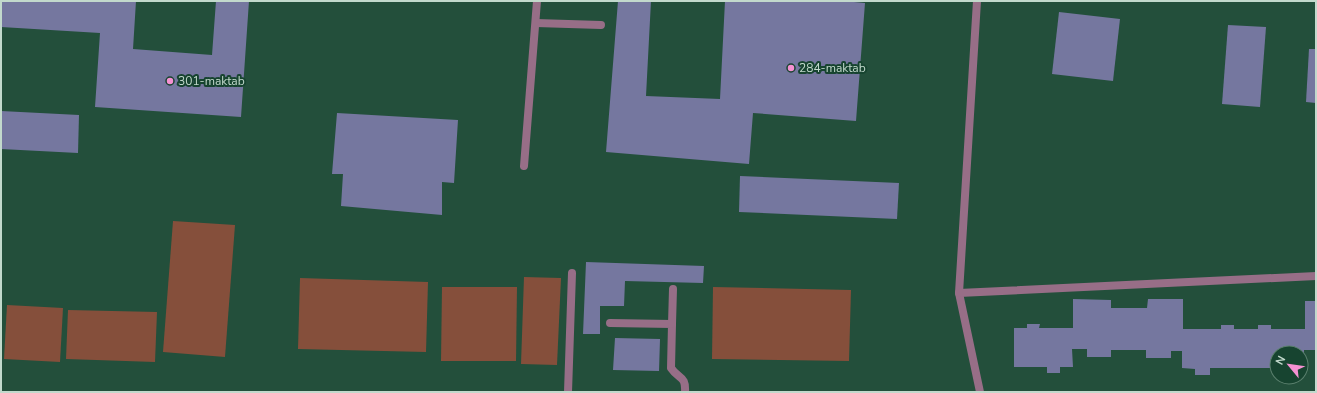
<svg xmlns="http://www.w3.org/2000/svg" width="1317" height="393" font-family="'Nunito Sans',sans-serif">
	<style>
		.garden { fill: #854f3b }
		.building { fill: #75779f }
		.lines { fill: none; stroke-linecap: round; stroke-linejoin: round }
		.lane { stroke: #976e87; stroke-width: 8 }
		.poi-dot { fill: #f591d2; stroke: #174430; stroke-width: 1.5 }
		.labels { text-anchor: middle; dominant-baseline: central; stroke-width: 4; stroke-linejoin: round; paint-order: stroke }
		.poi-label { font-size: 12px; fill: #c2d9cc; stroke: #174430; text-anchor: start }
	</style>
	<rect width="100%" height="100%" fill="#234f3b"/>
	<g class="garden">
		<polygon points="173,221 235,225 225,357 163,352"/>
		<polygon points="524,277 561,278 557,365 521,364"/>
		<polygon points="300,278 428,282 426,352 298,349"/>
		<polygon points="442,287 517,287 516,361 441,361"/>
		<polygon points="713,287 851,290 849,361 712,359"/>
		<polygon points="7,305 63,308 60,362 4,359"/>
		<polygon points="68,310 157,312 155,362 66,359"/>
	</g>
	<g class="building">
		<polygon points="1,1 136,1 133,49 212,55 216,1 249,1 241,117 95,107 100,33 1,27"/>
		<polygon points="618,1 651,1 646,96 720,99 725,1 843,1 865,3 856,121 753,113 749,164 606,152"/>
		<polygon points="1059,12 1120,19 1113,81 1052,74"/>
		<polygon points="1228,25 1266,27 1260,107 1222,104"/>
		<polygon points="1309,49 1316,49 1316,103 1306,102"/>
		<polygon points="1,111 79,115 78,153 1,149"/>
		<polygon points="337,113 458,120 454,183 442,182 442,215 341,206 343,174 332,174"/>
		<polygon points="740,176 899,183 897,219 739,212"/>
		<polygon points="586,262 704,266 703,283 625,281 624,306 600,306 600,334 583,334"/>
		<polygon points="1073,299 1111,300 1111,308 1147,308 1148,299 1183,299 1183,329 1221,329 1221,325 1234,325 1234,329 1258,329 1258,325 1271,325 1271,329 1305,329 1305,301 1316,301 1316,350 1304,350 1304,368 1301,368 1301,353 1277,353 1277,368 1210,368 1210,375 1195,375 1195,369 1182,368 1182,351 1171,351 1171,358 1146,358 1146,350 1111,350 1111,357 1087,357 1087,349 1072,349 1073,367 1060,367 1060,373 1047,373 1047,367 1014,367 1014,328 1027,328 1027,324 1040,324 1039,328 1073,328"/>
		<polygon points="615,338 660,339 659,371 613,370"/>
	</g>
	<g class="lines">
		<g class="lane">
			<polyline points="977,1 959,293 980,392"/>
			<polyline points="536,23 601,25"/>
			<polyline points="524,166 537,1"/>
			<polyline points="959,293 1316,276"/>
			<path d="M 610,323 L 672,324 L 671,368 C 679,380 686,375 685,392"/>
			<polyline points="672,324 673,289"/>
			<polyline points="568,392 572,273"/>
		</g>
	</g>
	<g class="poi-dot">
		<circle cx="791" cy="68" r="4"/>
		<circle cx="170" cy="81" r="4"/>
	</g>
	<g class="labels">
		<g class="poi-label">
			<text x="799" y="68">284-maktab</text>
			<text x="178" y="81">301-maktab</text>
		</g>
	</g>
	<rect width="1317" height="393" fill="none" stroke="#c2d9cc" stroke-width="4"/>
	<g transform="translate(1289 365) rotate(299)"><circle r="19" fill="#174430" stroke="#5b806e"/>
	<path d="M0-3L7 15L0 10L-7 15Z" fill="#f591d2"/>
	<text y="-6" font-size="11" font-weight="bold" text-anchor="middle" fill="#c2d9cc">N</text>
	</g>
</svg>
